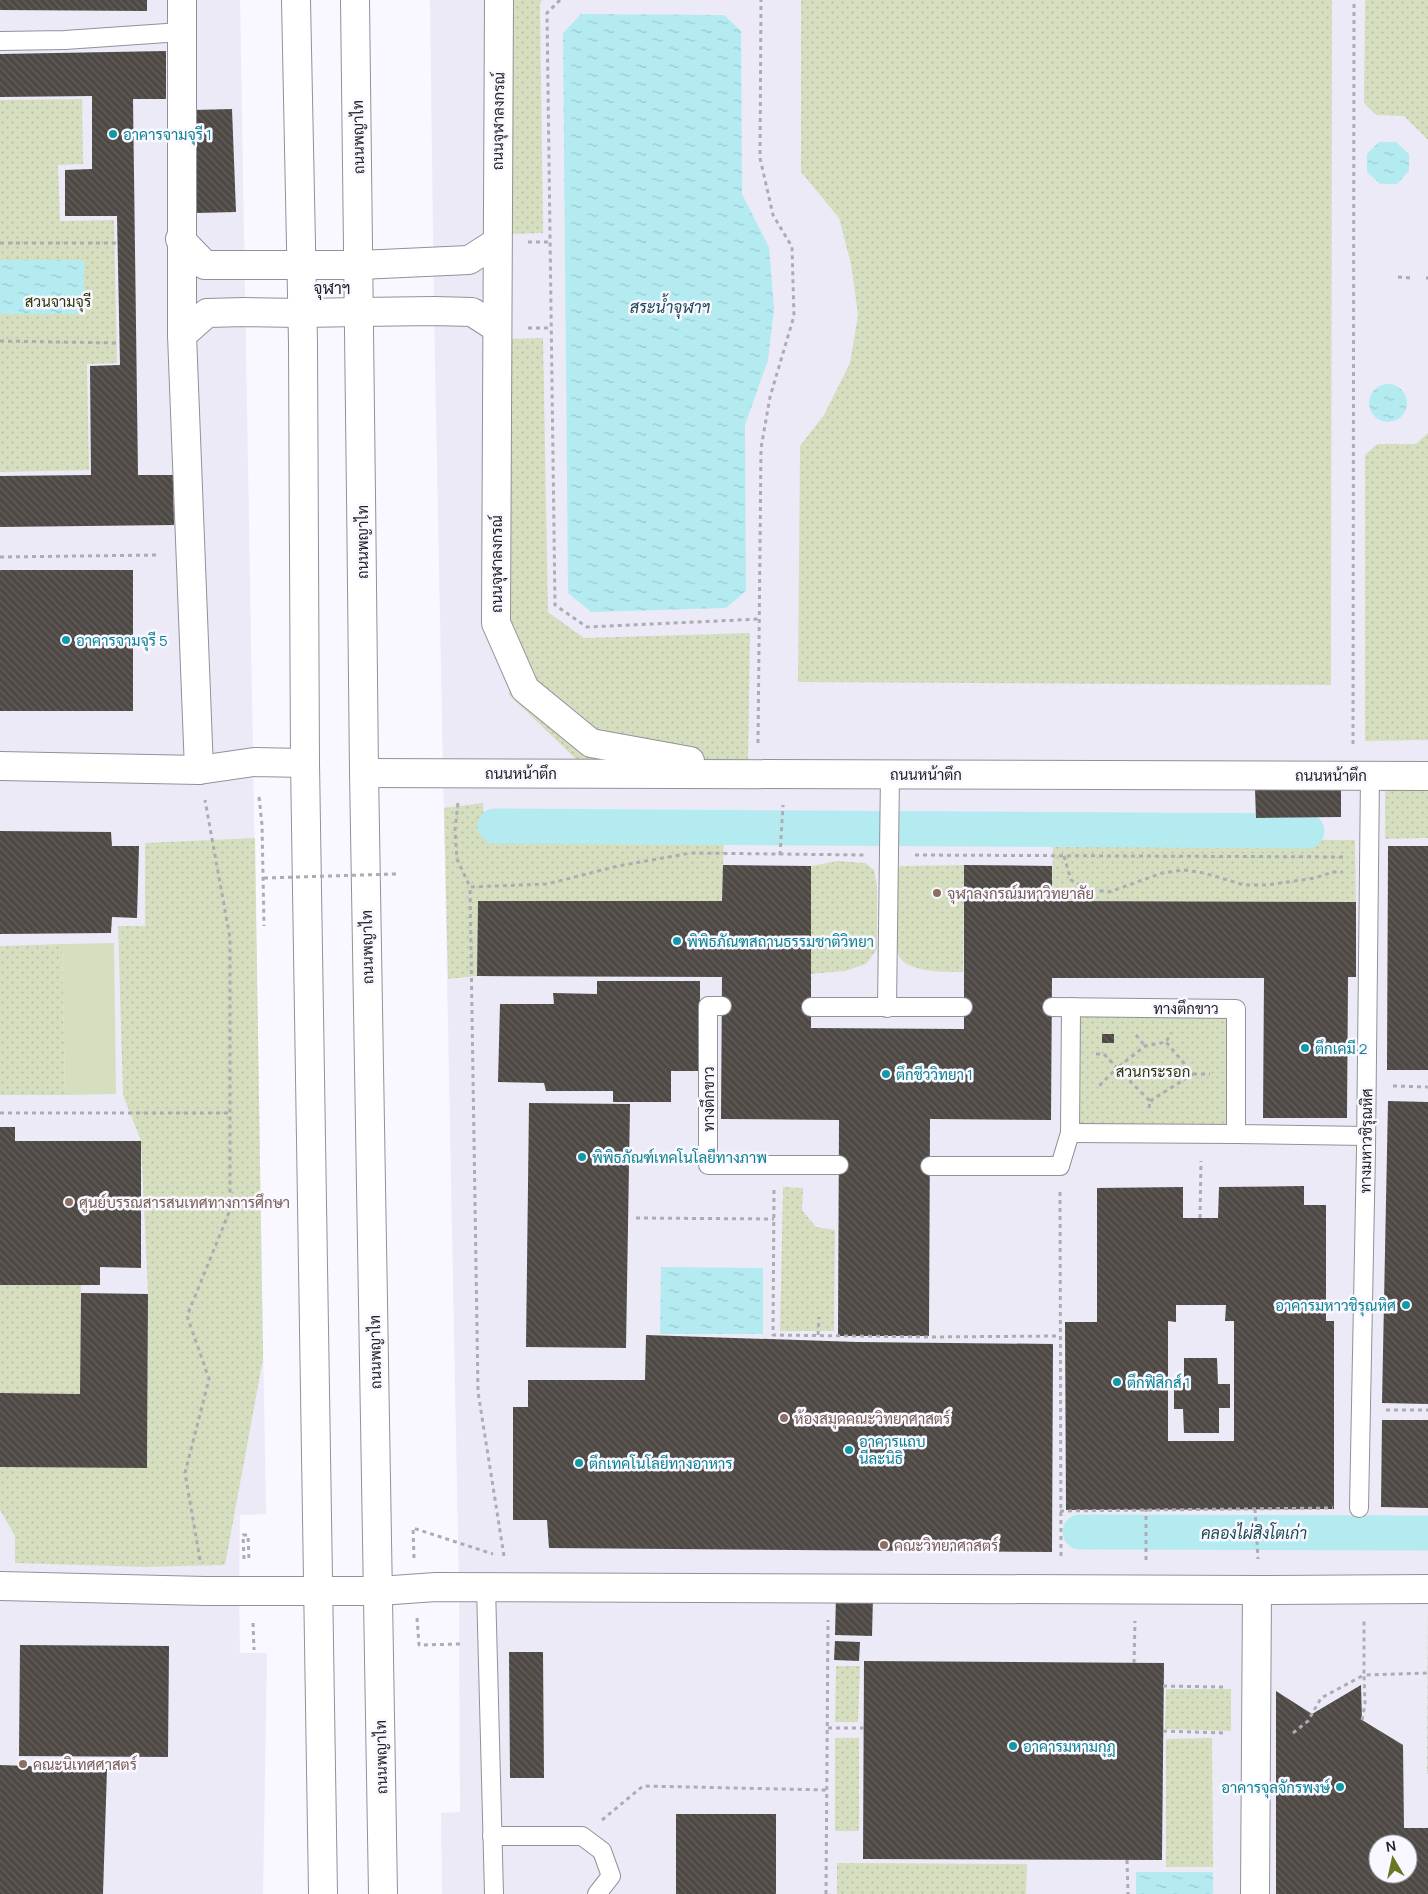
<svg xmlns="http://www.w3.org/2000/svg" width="1428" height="1894" font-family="Manrope,Sarabun,sans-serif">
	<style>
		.built { fill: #edeaf8; fill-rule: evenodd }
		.green { fill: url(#green-dots) }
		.pitch { fill: #d5dfc0 }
		.water { fill: url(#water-ripples) }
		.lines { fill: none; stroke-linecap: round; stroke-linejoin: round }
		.canal { stroke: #b3ebf1; stroke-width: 35 }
		.building { fill: url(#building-back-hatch); fill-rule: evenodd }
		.service-casing { stroke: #929198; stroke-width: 20 }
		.minor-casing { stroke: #929198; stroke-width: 30 }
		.primary-casing { stroke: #929198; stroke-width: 30 }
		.path { stroke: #adacb2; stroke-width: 3; stroke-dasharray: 4 4; stroke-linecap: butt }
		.service { stroke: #fff; stroke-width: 18 }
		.minor { stroke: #fff; stroke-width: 28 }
		.primary { stroke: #fff; stroke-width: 28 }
		.path-bridge { stroke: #adacb2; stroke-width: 3; stroke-dasharray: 4 4; stroke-linecap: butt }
		.culture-dot { fill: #0f9aa8; stroke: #f9f7ff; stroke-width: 2 }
		.education-dot { fill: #8d6e63; stroke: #f9f7ff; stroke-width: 2 }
		.labels { text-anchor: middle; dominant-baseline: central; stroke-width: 5; stroke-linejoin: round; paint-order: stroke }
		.street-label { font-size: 15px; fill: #232326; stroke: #f9f7ff }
		.culture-label { font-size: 15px; fill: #0d838f; stroke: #f9f7ff; text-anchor: start }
		.park-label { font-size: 15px; fill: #2b3707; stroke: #f9f7ff }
		.education-label { font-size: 15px; fill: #785e54; stroke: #f9f7ff; text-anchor: start }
		.neighbourhood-label { font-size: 16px; fill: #232326; stroke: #f9f7ff }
		.water-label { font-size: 16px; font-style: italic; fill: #1c4c52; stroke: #f9f7ff }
	</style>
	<defs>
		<pattern id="green-dots" width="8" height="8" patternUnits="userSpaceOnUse" patternTransform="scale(1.25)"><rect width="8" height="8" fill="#d5dfc0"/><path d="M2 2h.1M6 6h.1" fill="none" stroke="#b7bfa5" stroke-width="1.8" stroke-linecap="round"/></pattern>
		<pattern id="water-ripples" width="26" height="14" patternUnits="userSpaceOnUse" patternTransform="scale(1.25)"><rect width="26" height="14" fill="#b3ebf1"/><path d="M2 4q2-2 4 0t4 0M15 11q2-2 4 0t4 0" fill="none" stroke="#9ac9ce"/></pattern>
		<pattern id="building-back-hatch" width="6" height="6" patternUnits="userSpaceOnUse" patternTransform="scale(1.25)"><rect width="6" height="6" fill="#4e4945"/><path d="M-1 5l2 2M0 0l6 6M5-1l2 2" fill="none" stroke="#64605d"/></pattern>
	</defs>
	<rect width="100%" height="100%" fill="#f9f7ff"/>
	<g class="built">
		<polygon points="0,0 240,0 266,1514 240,1515 239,1591 240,1653 267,1653 263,1894 0,1894"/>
		<path d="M 430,0 L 1428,0 L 1428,1894 L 442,1894 L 441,1813 L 460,1812 L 459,1588 L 434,311 ZM 1378,1844 L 1408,1844 L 1408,1874 L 1378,1874 Z"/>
	</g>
	<g class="green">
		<polygon points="506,0 543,0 540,3 543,233 504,234"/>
		<polygon points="801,0 1332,0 1331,685 798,682 800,446 824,415 850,363 858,315 851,264 839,218 801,172"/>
		<polygon points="1365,0 1428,0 1428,140 1404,116 1376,115 1364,103"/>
		<polygon points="82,99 83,164 58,165 60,221 114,220 117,363 87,364 89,470 0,472 0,100"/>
		<polygon points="543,338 548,612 584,638 750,633 748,761 578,761 509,695 505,339"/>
		<polygon points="1428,433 1428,740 1365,741 1365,455 1377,444 1416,444"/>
		<polygon points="1385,783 1428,783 1428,838 1385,839"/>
		<polygon points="483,803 485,832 724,836 722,901 478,901 477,976 448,979 444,808"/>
		<polygon points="255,838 263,1359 225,1565 146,1567 15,1563 15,1536 0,1510 0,1467 147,1468 148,1294 141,1141 123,1095 118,926 145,926 145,843"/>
		<polygon points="1053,838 1355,840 1356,902 1052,901"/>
		<polygon points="838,861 865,863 874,870 877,886 877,949 866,964 845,971 811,974 811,866"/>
		<path d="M 964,865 L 963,972 C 947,972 911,973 900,958 C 892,946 896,893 896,876 L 900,866 Z"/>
		<polygon points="62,944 65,1095 0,1095 0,946"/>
		<polygon points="1071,1007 1236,1009 1236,1134 1070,1133"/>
		<polygon points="783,1187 803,1188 802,1210 816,1227 835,1230 834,1331 780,1331"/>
		<polygon points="0,1285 81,1285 80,1394 0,1393"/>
		<polygon points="1428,1597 1428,1774 1427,1774"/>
		<polygon points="836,1666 860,1666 858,1722 835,1722"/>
		<polygon points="1166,1689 1231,1689 1231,1731 1165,1729"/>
		<rect x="835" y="1738" width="24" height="93"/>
		<polygon points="1212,1738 1213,1867 1166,1867 1166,1739"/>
		<polygon points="837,1863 1027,1864 1026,1894 837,1894"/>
	</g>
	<polygon class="pitch" points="114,943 116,1094 65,1095 62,944"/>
	<g class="water">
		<polygon points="581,14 724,15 741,31 742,194 769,247 774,308 768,360 745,425 746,591 726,608 591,612 568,593 563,33"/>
		<polygon points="1379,142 1396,142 1409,154 1409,171 1397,184 1380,184 1367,172 1367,154"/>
		<rect x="0" y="260" width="84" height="54"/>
		<circle cx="1388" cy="403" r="19"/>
		<polygon points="661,1267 763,1268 763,1334 660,1334"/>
		<rect x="1136" y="1872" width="77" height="22"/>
	</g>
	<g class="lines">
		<g class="canal">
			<polyline points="495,826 1307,831"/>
			<polyline points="1080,1532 1428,1533"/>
		</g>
	</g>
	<g class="building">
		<polygon points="0,0 147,0 147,11 0,10"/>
		<polygon points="166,51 166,99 133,99 138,475 173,475 174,525 0,527 0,476 91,475 90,366 120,365 117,216 65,216 65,170 92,169 92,96 0,97 0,54"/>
		<polygon points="232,109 236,212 196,213 192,110"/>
		<rect x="0" y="570" width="133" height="141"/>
		<polygon points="1255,789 1341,789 1341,817 1256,818"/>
		<polygon points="0,831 111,832 112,846 139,846 137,918 112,917 111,933 0,934"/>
		<polygon points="1388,846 1428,846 1428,1070 1387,1070"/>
		<polygon points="723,865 811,866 811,1028 964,1029 964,865 1052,866 1052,901 1356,902 1356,977 1348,977 1347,1118 1263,1118 1264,978 1052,978 1051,1120 930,1119 929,1336 838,1336 839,1120 721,1119 722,977 477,976 478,901 722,901"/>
		<polygon points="597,981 700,981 700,1071 671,1071 671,1102 613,1102 613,1091 546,1091 544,1083 498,1082 500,1004 554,1004 553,993 597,994"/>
		<rect x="1102" y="1034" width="12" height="9"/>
		<polygon points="1388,1101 1428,1102 1428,1404 1382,1403"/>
		<polygon points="529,1103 630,1104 626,1348 526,1347"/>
		<polygon points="0,1127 15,1127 15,1141 141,1141 141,1268 100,1267 100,1285 0,1285"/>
		<path d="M 1304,1186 L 1304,1205 L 1326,1205 L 1326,1321 L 1334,1321 L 1334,1509 L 1066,1510 L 1065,1322 L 1097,1322 L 1097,1188 L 1183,1187 L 1183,1218 L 1218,1218 L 1219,1187 ZM 1176,1305 L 1226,1305 L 1225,1321 L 1234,1321 L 1234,1441 L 1168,1441 L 1168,1321 L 1176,1322 Z"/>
		<polygon points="81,1293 148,1294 147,1468 0,1467 0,1393 80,1394"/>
		<polygon points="646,1335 857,1342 1053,1344 1052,1552 549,1548 547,1520 513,1520 513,1407 528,1407 528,1380 645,1380"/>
		<polygon points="1184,1358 1217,1358 1218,1384 1230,1384 1230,1408 1219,1408 1219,1433 1184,1433 1183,1409 1174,1409 1174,1383 1184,1383"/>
		<polygon points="1382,1420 1428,1420 1428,1508 1381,1507"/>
		<polygon points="836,1596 873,1596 872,1636 835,1635"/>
		<polygon points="835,1641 860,1642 859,1661 834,1660"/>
		<polygon points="20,1645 169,1646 168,1757 19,1756"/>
		<polygon points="509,1652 543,1652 544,1778 510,1778"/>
		<polygon points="864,1661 1164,1663 1162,1860 863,1859"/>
		<path d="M 1361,1685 L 1362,1720 L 1403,1745 L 1404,1828 L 1428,1828 L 1428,1894 L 1276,1894 L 1276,1691 L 1312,1714 ZM 1378,1844 L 1408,1844 L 1408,1874 L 1378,1874 Z"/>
		<polygon points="0,1765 107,1769 103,1894 0,1894"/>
		<rect x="676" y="1814" width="100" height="80"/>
	</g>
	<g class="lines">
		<g class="service-casing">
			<g id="service">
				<polyline points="0,41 65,40 181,32"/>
				<polyline points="722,1006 708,1006 708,1165 839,1165"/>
				<polyline points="811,1007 963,1007"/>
				<polyline points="1052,1007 1236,1009 1236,1134 1070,1133"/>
				<polyline points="887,1008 890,774"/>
				<polyline points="1236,1134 1366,1136"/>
				<polyline points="930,1166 1060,1166 1070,1133 1071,1007"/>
				<polyline points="1359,1508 1366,1149 1370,775"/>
				<polyline points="486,1587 494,1894"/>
				<polyline points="492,1836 582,1836 602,1851 611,1876 597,1894"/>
			</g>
		</g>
		<g class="minor-casing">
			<g id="minor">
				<polyline points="182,0 182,335 199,770"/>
				<polyline points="499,0 496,623 525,689 591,743 690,761"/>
				<polyline points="180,239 205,265 300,265"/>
				<polyline points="360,265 469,260 497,242"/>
				<polyline points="359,312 434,311 472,312 497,328"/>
				<polyline points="182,335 207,313 245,312 302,313"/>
				<polyline points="0,766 199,770 254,762 305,763"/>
				<polyline points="364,773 1428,776"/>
				<polyline points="0,1586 205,1591 319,1591"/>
				<polyline points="379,1591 436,1587 1257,1590 1428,1589"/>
				<polyline points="1255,1894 1257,1590"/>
			</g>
		</g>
		<g class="primary-casing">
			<g id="primary">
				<polyline points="296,0 303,343 305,763 323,1894"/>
				<path d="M 355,0 C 359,257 361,514 364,771 C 369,1145 378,1520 383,1894"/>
				<polyline points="300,265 360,265"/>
				<polyline points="302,313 359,312"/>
				<polyline points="319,1591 379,1591"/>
			</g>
		</g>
		<g class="path">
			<polyline points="560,0 547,13 555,605 587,627 760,619"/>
			<polyline points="528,242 550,242"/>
			<polyline points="0,243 118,243"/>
			<polyline points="1398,277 1411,278"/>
			<polyline points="1426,278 1428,278"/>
			<polyline points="528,328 552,328"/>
			<polyline points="0,341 117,343"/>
			<polyline points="0,557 158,555"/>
			<polyline points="758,743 761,448 770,397 794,316 792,247 773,215 760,158 761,0"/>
			<polyline points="1353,744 1354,0"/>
			<polyline points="259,797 262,825 264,926"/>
			<polyline points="458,803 455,830 457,859 470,887"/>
			<polyline points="780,855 783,805"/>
			<polyline points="915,855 1344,857"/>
			<polyline points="1064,856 1071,880 1088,889 1109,892 1162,873 1184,870 1204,873 1244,885 1267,885 1315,878 1333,872 1343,872"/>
			<polyline points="1136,1035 1145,1046"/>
			<polyline points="1096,1054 1104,1054 1117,1068 1099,1086 1097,1086"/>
			<polyline points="1193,1074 1210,1074"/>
			<polyline points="1393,1086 1428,1087"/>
			<polyline points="1150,1101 1193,1074 1166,1042"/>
			<polyline points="1149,1108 1150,1101 1117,1068 1145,1046 1166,1042 1171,1033"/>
			<polyline points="0,1113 229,1113"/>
			<polyline points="774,1190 773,1335 931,1337 1060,1336"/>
			<polyline points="1060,1192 1061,1558"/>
			<polyline points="636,1218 774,1219"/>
			<polyline points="1200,1218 1201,1161"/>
			<polyline points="818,1335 819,1317"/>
			<polyline points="1386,1410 1428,1410"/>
			<polyline points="1255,1509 1258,1559"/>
			<polyline points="1060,1511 1333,1508"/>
			<polyline points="504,1556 478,1392 470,887 547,884 618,866 691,853 864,855"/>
			<polyline points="414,1558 413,1528 493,1554"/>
			<polyline points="244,1559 243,1535 248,1535 249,1560"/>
			<polyline points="200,1560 185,1473 209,1379 187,1316 230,1210 230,938 205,800"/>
			<polyline points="1146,1560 1146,1510"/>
			<polyline points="417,1618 419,1645 461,1644"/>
			<polyline points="253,1623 254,1650"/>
			<polyline points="1134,1663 1135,1621"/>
			<polyline points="1163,1686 1224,1687"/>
			<polyline points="1362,1720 1365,1704 1364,1675 1428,1673"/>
			<polyline points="828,1728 864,1728"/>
			<polyline points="1163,1731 1225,1733"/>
			<polyline points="1293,1733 1308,1721 1321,1698 1364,1675 1364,1620"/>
			<polyline points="602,1820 643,1786 827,1790"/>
			<polyline points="1127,1860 1128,1894"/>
			<polyline points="826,1894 828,1620"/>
		</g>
		<use href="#service" class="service"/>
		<use href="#minor" class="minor"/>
		<use href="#primary" class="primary"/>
		<polyline class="path-bridge" points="264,878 396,874"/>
	</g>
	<g class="culture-dot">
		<circle cx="113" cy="134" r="5"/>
		<circle cx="66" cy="640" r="5"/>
		<circle cx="677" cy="941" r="5"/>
		<circle cx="1305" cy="1048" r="5"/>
		<circle cx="886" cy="1074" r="5"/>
		<circle cx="582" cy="1157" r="5"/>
		<circle cx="1406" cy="1305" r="5"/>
		<circle cx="1117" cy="1382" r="5"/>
		<circle cx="849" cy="1450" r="5"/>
		<circle cx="579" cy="1463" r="5"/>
		<circle cx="1013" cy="1746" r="5"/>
		<circle cx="1340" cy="1787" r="5"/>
	</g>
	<g class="education-dot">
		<circle cx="937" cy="893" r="5"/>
		<circle cx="69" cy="1202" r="5"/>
		<circle cx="784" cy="1418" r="5"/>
		<circle cx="884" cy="1545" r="5"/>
		<circle cx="23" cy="1764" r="5"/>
	</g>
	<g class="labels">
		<g class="street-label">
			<text transform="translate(498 121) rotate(-89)">ถนนจุฬาลงกรณ์</text>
			<text transform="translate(358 137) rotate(-91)">ถนนพญาไท</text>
			<text transform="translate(362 542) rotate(-90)">ถนนพญาไท</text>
			<text transform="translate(496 564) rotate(-90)">ถนนจุฬาลงกรณ์</text>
			<text x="521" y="773">ถนนหน้าตึก</text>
			<text x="926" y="774">ถนนหน้าตึก</text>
			<text x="1331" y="775">ถนนหน้าตึก</text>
			<text transform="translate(367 947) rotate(-91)">ถนนพญาไท</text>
			<text x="1186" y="1008">ทางตึกขาว</text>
			<text transform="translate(708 1099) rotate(-90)">ทางตึกขาว</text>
			<text transform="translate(1366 1141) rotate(-89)">ทางมหาวชิรุณหิศ</text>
			<text transform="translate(375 1352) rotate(-91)">ถนนพญาไท</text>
			<text transform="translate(381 1757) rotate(-91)">ถนนพญาไท</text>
		</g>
		<g class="culture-label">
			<text x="123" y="134">อาคารจามจุรี 1</text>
			<text x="76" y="640">อาคารจามจุรี 5</text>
			<text x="687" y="941">พิพิธภัณฑสถานธรรมชาติวิทยา</text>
			<text x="1315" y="1048">ตึกเคมี 2</text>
			<text x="896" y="1074">ตึกชีววิทยา 1</text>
			<text x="592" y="1157">พิพิธภัณฑ์เทคโนโลยีทางภาพ</text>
			<text x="1396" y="1305" text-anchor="end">อาคารมหาวชิรุณหิศ</text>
			<text x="1127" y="1382">ตึกฟิสิกส์ 1</text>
			<text x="859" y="1441">อาคารแถบ<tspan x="859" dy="17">นีละนิธิ</tspan></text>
			<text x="589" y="1463">ตึกเทคโนโลยีทางอาหาร</text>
			<text x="1023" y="1746">อาคารมหามกุฎ</text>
			<text x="1330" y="1787" text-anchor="end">อาคารจุลจักรพงษ์</text>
		</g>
		<g class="park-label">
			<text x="58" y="301">สวนจามจุรี</text>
			<text x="1153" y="1071">สวนกระรอก</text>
		</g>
		<g class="education-label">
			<text x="947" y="893">จุฬาลงกรณ์มหาวิทยาลัย</text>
			<text x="79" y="1202">ศูนย์บรรณสารสนเทศทางการศึกษา</text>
			<text x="794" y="1418">ห้องสมุดคณะวิทยาศาสตร์</text>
			<text x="894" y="1545">คณะวิทยาศาสตร์</text>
			<text x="33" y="1764">คณะนิเทศศาสตร์</text>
		</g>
		<g class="neighbourhood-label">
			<text x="332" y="288">จุฬาฯ</text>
		</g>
		<g class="water-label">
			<text x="670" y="307">สระน้ำจุฬาฯ</text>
			<text x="1254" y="1533">คลองไผ่สิงโตเก่า</text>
		</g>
	</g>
	<g transform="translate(1393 1859) rotate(351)"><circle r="24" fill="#f9f7ff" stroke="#a3a2a8"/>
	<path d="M0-4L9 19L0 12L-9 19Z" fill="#6b7723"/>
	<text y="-8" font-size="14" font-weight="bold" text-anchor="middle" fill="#232326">N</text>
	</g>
</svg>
